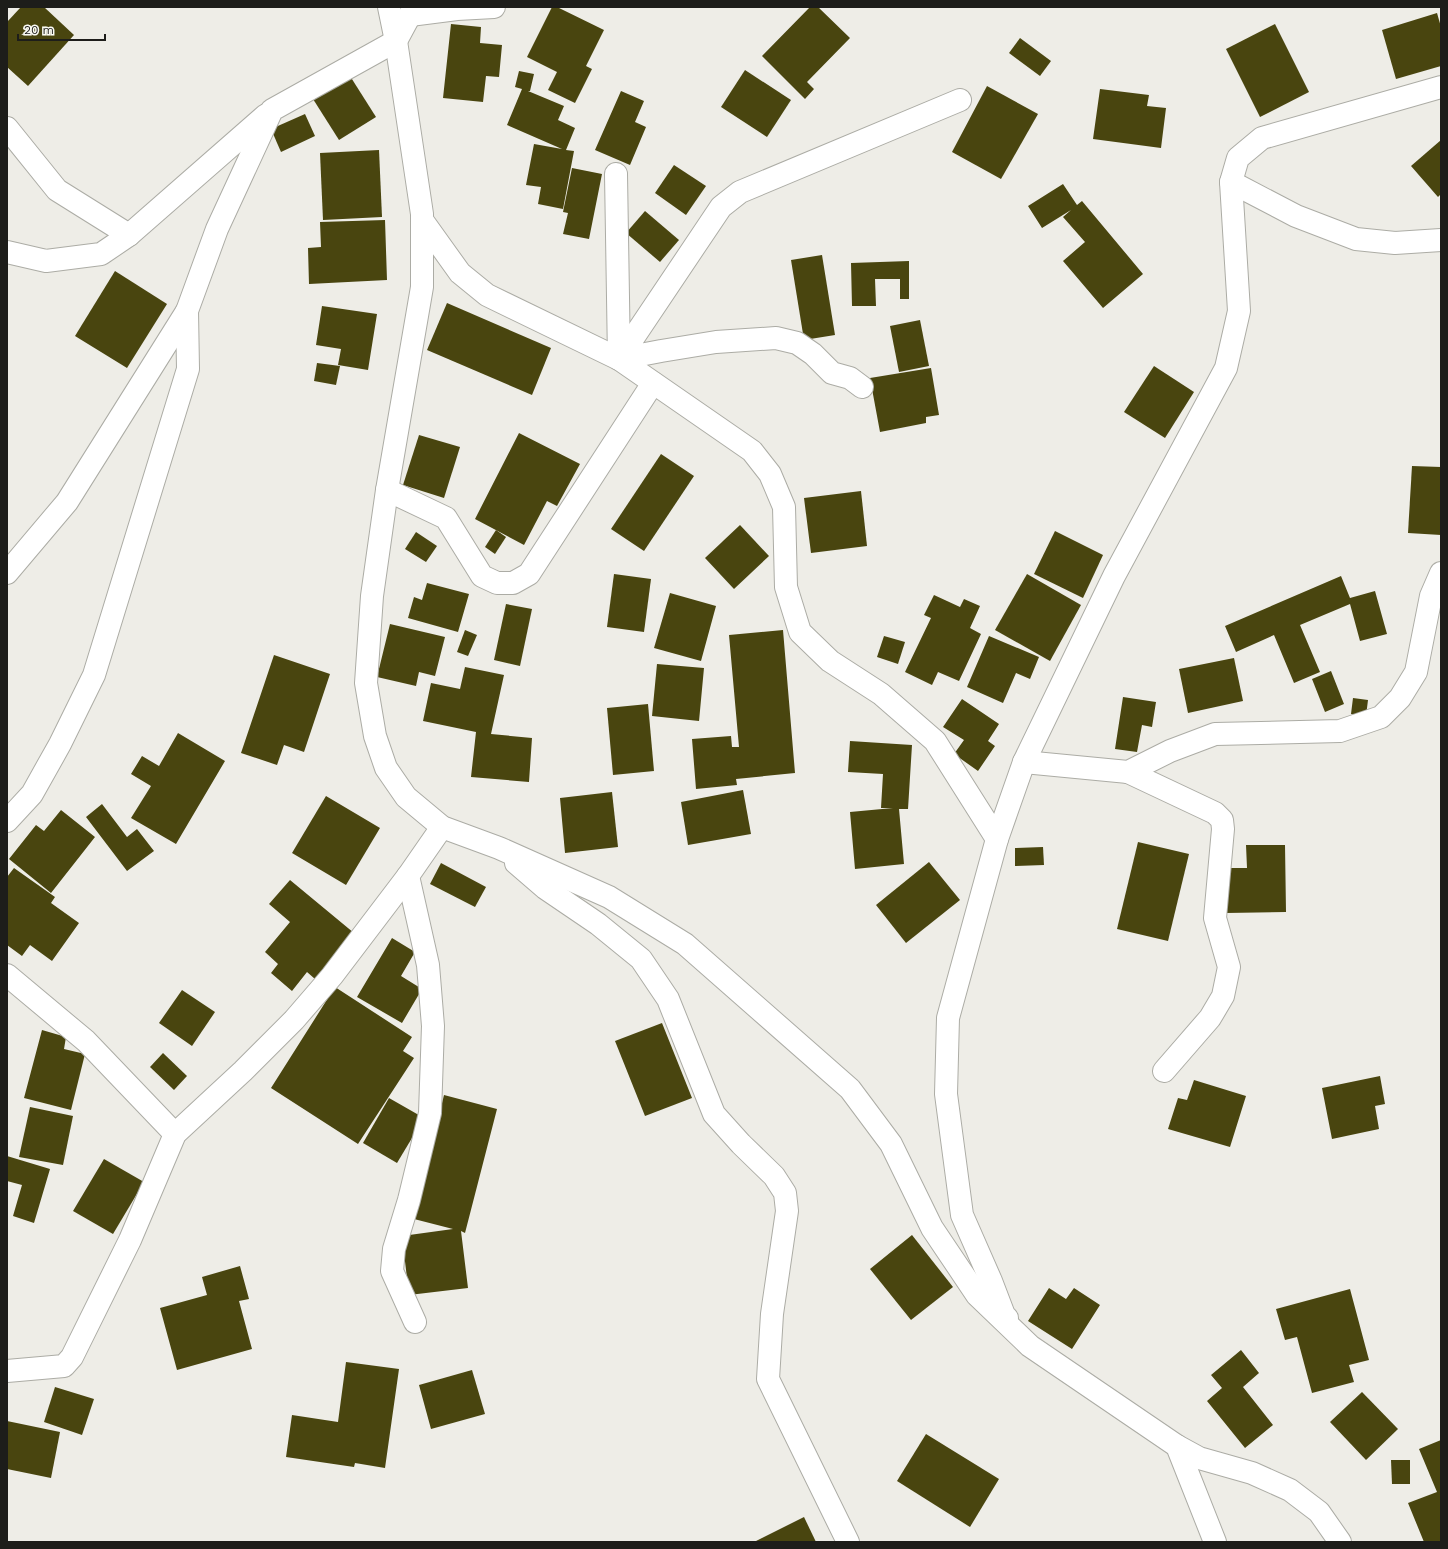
<svg xmlns="http://www.w3.org/2000/svg" width="1448" height="1549" font-family="'Work Sans',sans-serif">
	<style>
		.building { fill: #49450f }
		.lines { fill: none; stroke-linecap: round; stroke-linejoin: round }
		.minor-casing { stroke: #acaca5; stroke-width: 24 }
		.minor { stroke: #fff; stroke-width: 22 }
	</style>
	<rect width="100%" height="100%" fill="#eeede7"/>
	<g class="building">
		<polygon points="21,7 44,7 74,35 28,86 7,67 7,22"/>
		<polygon points="552,7 557,7 604,30 586,66 592,69 575,103 548,90 557,72 527,57"/>
		<polygon points="810,7 818,7 850,38 807,82 814,89 805,99 762,56"/>
		<polygon points="1437,13 1441,27 1441,66 1396,79 1382,30"/>
		<polygon points="451,24 481,27 480,43 502,45 499,77 486,76 483,102 443,98"/>
		<polygon points="1275,24 1309,92 1260,117 1226,49"/>
		<polygon points="1020,38 1051,61 1040,76 1009,53"/>
		<polygon points="745,70 791,100 767,137 721,107"/>
		<polygon points="519,71 534,74 530,91 528,91 564,106 558,120 575,128 566,150 574,151 563,209 538,204 541,187 526,185 534,144 562,149 507,125 522,89 515,87"/>
		<polygon points="350,76 376,117 339,140 313,99"/>
		<polygon points="987,86 1038,114 1001,179 952,152"/>
		<polygon points="1100,89 1149,95 1147,106 1166,108 1161,148 1093,139"/>
		<polygon points="621,91 644,101 635,122 646,127 630,165 595,150"/>
		<polygon points="305,114 315,136 281,152 271,129"/>
		<polygon points="1441,140 1441,194 1438,197 1411,166"/>
		<polygon points="379,150 382,217 323,220 320,153"/>
		<polygon points="674,165 706,186 686,215 655,193"/>
		<polygon points="572,168 602,174 589,239 563,234 568,213 563,212"/>
		<polygon points="1063,184 1077,205 1082,201 1143,274 1103,308 1063,261 1085,242 1063,217 1071,210 1042,228 1028,206"/>
		<polygon points="645,211 679,240 660,262 626,233"/>
		<polygon points="385,220 387,280 309,284 308,248 321,247 320,222"/>
		<polygon points="822,255 835,335 804,340 791,260"/>
		<polygon points="909,261 909,299 900,299 900,279 875,279 876,306 852,306 851,263"/>
		<polygon points="115,271 167,304 127,368 75,336"/>
		<polygon points="447,303 551,348 532,395 427,350"/>
		<polygon points="322,306 377,314 368,370 338,365 341,349 316,345"/>
		<polygon points="920,320 929,366 899,372 890,326"/>
		<polygon points="317,363 340,366 336,385 314,381"/>
		<polygon points="1154,366 1194,392 1165,438 1124,412"/>
		<polygon points="931,368 939,415 926,417 926,423 880,432 870,378"/>
		<polygon points="519,433 580,464 557,506 547,501 524,545 475,519"/>
		<polygon points="419,435 460,447 444,498 403,485"/>
		<polygon points="661,454 694,476 644,551 611,529"/>
		<polygon points="1412,466 1441,467 1441,535 1408,533"/>
		<polygon points="861,491 867,546 811,553 804,498"/>
		<polygon points="740,525 769,556 734,589 705,558"/>
		<polygon points="496,530 506,537 495,554 485,547"/>
		<polygon points="1055,531 1103,555 1083,598 1034,574"/>
		<polygon points="416,532 437,546 426,562 405,549"/>
		<polygon points="614,574 651,579 644,632 607,627"/>
		<polygon points="1027,574 1081,605 1050,661 995,630"/>
		<polygon points="1341,576 1350,598 1375,591 1387,634 1360,641 1350,604 1300,625 1320,672 1294,683 1274,635 1236,652 1225,626"/>
		<polygon points="427,583 469,594 458,632 408,618 414,597 422,600"/>
		<polygon points="670,593 716,606 701,661 654,648"/>
		<polygon points="934,595 960,607 964,599 980,606 970,628 981,634 959,681 938,672 932,685 905,672 931,618 924,615"/>
		<polygon points="506,604 532,609 520,666 494,660"/>
		<polygon points="390,624 445,637 435,676 419,672 416,686 377,677"/>
		<polygon points="465,630 477,635 468,656 457,652"/>
		<polygon points="783,630 795,773 736,779 737,785 696,789 692,739 731,736 732,747 739,747 729,635"/>
		<polygon points="884,636 905,642 898,664 877,657"/>
		<polygon points="989,636 1039,657 1030,679 1016,673 1003,703 967,687"/>
		<polygon points="274,655 330,674 304,752 284,745 277,765 241,753"/>
		<polygon points="1234,658 1243,701 1188,713 1179,669"/>
		<polygon points="657,664 704,668 699,721 652,716"/>
		<polygon points="465,667 504,675 491,734 532,738 529,782 471,777 476,732 423,721 431,683 460,689"/>
		<polygon points="1331,671 1344,704 1325,712 1312,679"/>
		<polygon points="1123,697 1156,702 1152,727 1142,725 1137,752 1115,749"/>
		<polygon points="1353,698 1368,700 1366,716 1351,714"/>
		<polygon points="962,699 999,724 988,741 995,746 978,771 954,754 964,740 943,727"/>
		<polygon points="648,704 654,771 613,775 607,708"/>
		<polygon points="178,733 225,761 176,844 131,818 151,786 131,774 142,756 159,766"/>
		<polygon points="850,741 912,745 908,809 899,809 904,864 855,869 850,812 893,808 881,808 883,774 848,772"/>
		<polygon points="743,790 751,834 688,845 681,802"/>
		<polygon points="612,792 618,847 565,853 560,798"/>
		<polygon points="326,796 380,828 346,885 292,853"/>
		<polygon points="102,804 127,837 137,829 154,851 127,871 86,817"/>
		<polygon points="61,810 95,837 51,893 9,859 36,825 44,831"/>
		<polygon points="1138,842 1189,854 1168,941 1117,929"/>
		<polygon points="1246,845 1285,845 1286,912 1226,913 1225,868 1247,868"/>
		<polygon points="1043,847 1044,865 1015,866 1015,848"/>
		<polygon points="929,862 960,900 906,943 876,905"/>
		<polygon points="441,863 486,887 475,907 430,884"/>
		<polygon points="14,868 55,897 51,903 79,923 52,961 30,945 22,956 7,945 7,877"/>
		<polygon points="290,880 354,933 315,979 307,972 292,991 271,973 278,964 265,952 290,922 269,904"/>
		<polygon points="392,938 415,952 401,976 422,989 402,1023 357,997"/>
		<polygon points="335,987 412,1037 403,1051 414,1058 358,1144 271,1088"/>
		<polygon points="182,990 215,1012 192,1046 159,1023"/>
		<polygon points="662,1023 692,1098 645,1116 615,1041"/>
		<polygon points="42,1030 66,1037 64,1049 85,1054 71,1110 24,1098"/>
		<polygon points="163,1053 187,1076 174,1090 150,1067"/>
		<polygon points="1380,1076 1385,1104 1375,1106 1379,1129 1332,1139 1322,1088"/>
		<polygon points="1194,1080 1246,1096 1230,1147 1168,1129 1178,1098 1187,1100"/>
		<polygon points="444,1095 497,1109 465,1233 461,1231 468,1288 409,1295 402,1236 453,1229 414,1219"/>
		<polygon points="389,1098 424,1118 397,1163 363,1143"/>
		<polygon points="30,1107 73,1116 63,1165 19,1157"/>
		<polygon points="7,1156 50,1169 34,1223 13,1216 22,1185 7,1181"/>
		<polygon points="104,1159 144,1182 113,1234 73,1211"/>
		<polygon points="912,1235 953,1287 911,1320 870,1269"/>
		<polygon points="240,1266 249,1299 239,1301 252,1349 177,1370 160,1308 207,1295 202,1277"/>
		<polygon points="1049,1288 1066,1299 1074,1288 1100,1305 1072,1349 1028,1321"/>
		<polygon points="1350,1289 1369,1360 1349,1365 1354,1382 1312,1393 1297,1337 1285,1340 1276,1309"/>
		<polygon points="1241,1350 1259,1373 1243,1387 1273,1425 1245,1448 1207,1401 1222,1388 1211,1375"/>
		<polygon points="346,1362 399,1369 385,1468 355,1463 354,1467 286,1457 292,1415 338,1422"/>
		<polygon points="472,1370 485,1414 431,1429 419,1385"/>
		<polygon points="55,1387 94,1399 82,1435 44,1422"/>
		<polygon points="1362,1392 1398,1429 1366,1460 1330,1422"/>
		<polygon points="7,1421 60,1432 51,1478 7,1469"/>
		<polygon points="926,1434 999,1479 970,1527 897,1481"/>
		<polygon points="1441,1440 1441,1542 1424,1542 1408,1503 1437,1492 1419,1449"/>
		<polygon points="1391,1460 1410,1460 1410,1484 1392,1484"/>
		<polygon points="804,1517 816,1542 754,1542"/>
	</g>
	<g class="lines">
		<g class="minor-casing">
			<g id="minor">
				<polyline points="389,7 396,41 422,214 422,287 387,490 372,596 366,683 375,736 386,768 406,797 442,827 499,848 609,897 685,944 850,1089 891,1144 932,1228 977,1295 1030,1346 1177,1446 1215,1542"/>
				<polyline points="410,15 457,9 494,7"/>
				<polyline points="7,128 57,190 129,235"/>
				<polyline points="616,174 619,359"/>
				<polyline points="1231,182 1296,216 1356,239 1395,243 1441,240"/>
				<polyline points="422,220 460,273 487,295 619,359 752,451 770,474 784,507 786,587 800,632 830,661 881,694 935,741 997,839"/>
				<polyline points="7,252 46,261 101,254 129,235 266,115"/>
				<polyline points="862,387 850,378 832,373 813,354 797,343 776,338 716,342 661,351 619,359 721,207 740,192 960,100"/>
				<polyline points="387,490 446,518 482,576 497,583 513,583 529,574 653,383"/>
				<polyline points="7,573 67,502 187,311 217,229 272,110 396,41 410,15 422,7"/>
				<polyline points="1024,762 1128,772 1170,751 1215,734 1340,731 1381,717 1400,698 1416,672 1431,596 1441,573"/>
				<polyline points="1128,772 1215,813 1222,820 1223,829 1215,918 1229,967 1223,996 1210,1018 1164,1071"/>
				<polyline points="7,821 32,794 60,744 94,675 188,369 187,311"/>
				<polyline points="516,863 545,888 598,924 641,959 668,999 714,1114 741,1144 774,1176 785,1193 787,1211 772,1314 768,1379 848,1542"/>
				<polyline points="408,876 428,965 433,1026 430,1113 409,1200 394,1249 392,1271 415,1322"/>
				<polyline points="7,975 86,1041 175,1134"/>
				<polyline points="1007,1318 1004,1315 991,1281 962,1215 946,1094 948,1018 997,839 1024,762 1114,576 1226,368 1239,311 1231,182 1238,158 1262,138 1441,87"/>
				<polyline points="7,1371 64,1366 72,1357 130,1240 175,1134 243,1071 294,1020 332,976 408,876 442,827"/>
				<polyline points="1177,1446 1199,1458 1252,1473 1290,1490 1319,1512 1340,1542"/>
			</g>
		</g>
		<use href="#minor" class="minor"/>
	</g>
	<rect width="1448" height="1549" fill="none" stroke="#1d1d1a" stroke-width="16"/>
	<path d="M18 34v6h87v-6" fill="none" stroke="#1d1d1a" stroke-width="2"/>
	<text x="24" y="34" font-size="12" fill="#1d1d1a" stroke="#fbfbf4" stroke-width="3" paint-order="stroke">20 m</text>
</svg>
